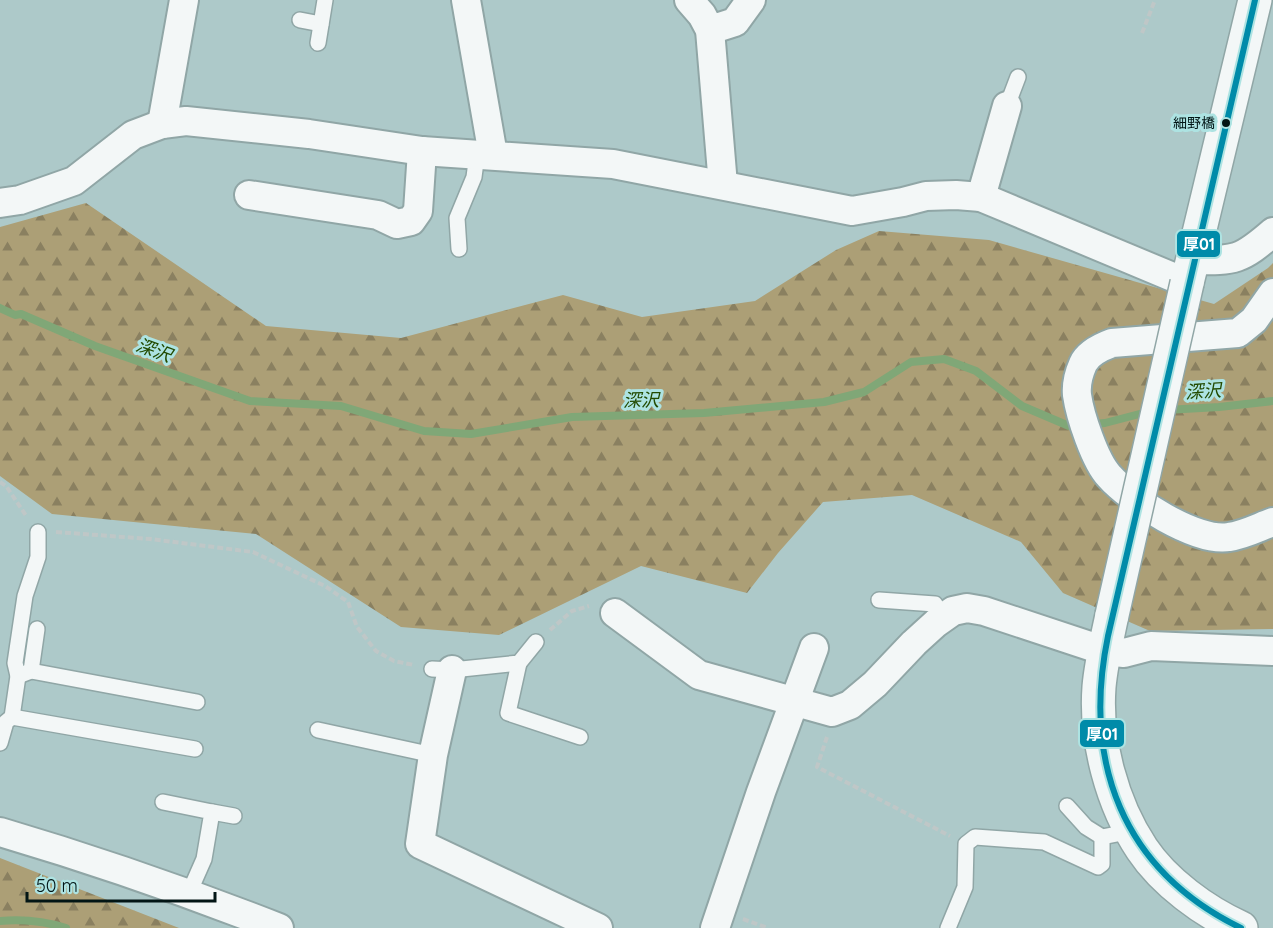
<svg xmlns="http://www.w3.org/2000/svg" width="1273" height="928" font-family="Quicksand,'Noto Sans JP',sans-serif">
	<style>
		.forest { fill: url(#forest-firs) }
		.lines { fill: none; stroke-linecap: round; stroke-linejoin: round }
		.stream { stroke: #80a777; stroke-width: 8 }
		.service-casing { stroke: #90a6a6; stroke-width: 18 }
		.minor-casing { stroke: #90a6a6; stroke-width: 32 }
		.trunk-casing { stroke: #90a6a6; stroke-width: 36 }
		.path { stroke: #bfc7c7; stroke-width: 4; stroke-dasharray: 6 3; stroke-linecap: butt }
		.service { stroke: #f3f7f7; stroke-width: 15 }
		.minor { stroke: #f3f7f7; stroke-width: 28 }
		.trunk { stroke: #f3f7f7; stroke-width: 33 }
		.trunk-bridge-casing { stroke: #90a6a6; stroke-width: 36; stroke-linecap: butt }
		.trunk-bridge { stroke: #f3f7f7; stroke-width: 33 }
		.bus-1-casing { stroke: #ade3e2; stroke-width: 10 }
		.bus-1 { stroke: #008ba9; stroke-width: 6 }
		.bus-dot { fill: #021515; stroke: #ade3e2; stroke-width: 2 }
		.labels { text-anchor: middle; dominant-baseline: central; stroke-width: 6; stroke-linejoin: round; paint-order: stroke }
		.bus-label { font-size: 14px; fill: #021515; stroke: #ade3e2; text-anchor: end }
		.water-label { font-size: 18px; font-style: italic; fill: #224a00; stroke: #ade3e2 }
		.line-badge { stroke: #ade3e2; stroke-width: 2 }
		.badge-label { font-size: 16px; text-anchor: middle; font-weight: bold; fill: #fff }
	</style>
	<defs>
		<pattern id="forest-firs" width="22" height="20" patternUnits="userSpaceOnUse" patternTransform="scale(1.5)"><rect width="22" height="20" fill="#ac9f76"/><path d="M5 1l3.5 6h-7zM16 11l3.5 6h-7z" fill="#8a8060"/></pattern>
	</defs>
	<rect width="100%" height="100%" fill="#adc9c9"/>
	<g class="forest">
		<polygon points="86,203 266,326 401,338 563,295 642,317 755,301 836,250 879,231 989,240 1214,304 1268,268 1273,263 1273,629 1150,631 1063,593 1021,542 912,495 823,502 778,553 747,593 641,566 499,635 401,627 256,534 52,514 0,476 0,227"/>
		<polygon points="0,858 179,928 0,928"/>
	</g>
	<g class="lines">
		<g class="stream">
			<polyline points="0,308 15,315 21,314 95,346 250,401 341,406 424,431 471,434 572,417 704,413 824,402 864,392 911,362 944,359 976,371 1022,406 1069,426 1105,423 1151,411"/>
			<polyline points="1166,410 1219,407 1273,401"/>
			<path d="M 0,921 C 22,919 44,921 66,928"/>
		</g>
		<g class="service-casing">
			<g id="service">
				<polyline points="300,20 321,24"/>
				<polyline points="318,43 325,0"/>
				<polyline points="1007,106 1018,77"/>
				<polyline points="459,249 457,218 474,177 477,154"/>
				<polyline points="879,600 935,604 943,618"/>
				<polyline points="519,663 508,713 580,737"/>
				<polyline points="432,669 452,670 519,663 536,642"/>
				<polyline points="31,671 37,629"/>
				<polyline points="18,676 31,671 197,702"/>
				<polyline points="12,717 195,749"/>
				<polyline points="318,730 433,755"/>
				<polyline points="0,743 6,722 12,717 18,676 15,663 25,596 38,557 38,532"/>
				<polyline points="163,802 212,812 204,859 189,893"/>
				<polyline points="1067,806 1086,827 1102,837 1132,831"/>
				<polyline points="212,812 234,816"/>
				<polyline points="948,928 965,887 966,844 975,837 1044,842 1098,867 1102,864 1102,837"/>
			</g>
		</g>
		<g class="minor-casing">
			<g id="minor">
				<polyline points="466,0 493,155"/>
				<polyline points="689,0 702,15 710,30 723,185"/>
				<polyline points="710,30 735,22 751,0"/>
				<polyline points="162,124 184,0"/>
				<polyline points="249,195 378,215 397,224 411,221 418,211 422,151"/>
				<polyline points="981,197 1007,106"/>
				<polyline points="0,203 20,200 74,181 133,135 162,124 186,121 309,134 422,151 613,164 852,211 903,202 926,196 956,195 981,197 1187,283"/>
				<path d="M 1194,260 C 1235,261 1241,260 1273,232"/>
				<path d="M 1273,293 L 1254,320 L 1238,333 L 1112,343 C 1101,347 1088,353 1083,364 C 1079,373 1076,385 1077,395 C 1080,416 1095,461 1109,476 C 1130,500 1197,543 1229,537 C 1244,535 1259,527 1273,522"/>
				<polyline points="615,613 699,675 832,712 850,705 875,684 914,643 936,623 953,611 967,608 984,611 1105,651 1124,653 1151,646 1273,651"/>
				<polyline points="452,670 433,755 420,844 598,928"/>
				<path d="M 0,832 C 95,860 187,892 279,928"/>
				<polyline points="715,928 761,792 814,648"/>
			</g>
		</g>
		<g class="trunk-casing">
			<g id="trunk">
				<polyline points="1187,283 1255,0"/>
				<path d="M 1112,615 C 1107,639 1101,663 1099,687 C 1095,741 1112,804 1142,849 C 1164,882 1205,912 1241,928"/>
			</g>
		</g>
		<g class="path">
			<polyline points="1142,33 1155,0"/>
			<polyline points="0,482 6,486 27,517"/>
			<polyline points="56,532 150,539 253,552 325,586 348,602 357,627 376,651 394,661 414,665"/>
			<polyline points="550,630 572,611 589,606"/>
			<polyline points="827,737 817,767 950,836"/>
			<polyline points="743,919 768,928"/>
		</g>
		<use href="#service" class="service"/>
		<use href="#minor" class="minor"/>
		<use href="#trunk" class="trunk"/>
		<g class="trunk-bridge-casing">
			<polyline id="trunk-bridge" points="1112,615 1187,283"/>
		</g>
		<use href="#trunk-bridge" class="trunk-bridge"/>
		<g class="bus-1-casing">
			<path id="bus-1" d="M 1241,928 C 1122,870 1082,762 1108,636 L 1255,0"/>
		</g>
		<use href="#bus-1" class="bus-1"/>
	</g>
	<circle class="bus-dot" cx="1226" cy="123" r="5"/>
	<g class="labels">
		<g class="bus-label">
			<text x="1215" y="123">細野橋</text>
		</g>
		<g class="water-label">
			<text transform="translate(154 350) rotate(20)">深沢</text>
			<text transform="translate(1203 391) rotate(-4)">深沢</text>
			<text transform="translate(641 400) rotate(-1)">深沢</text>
		</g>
	</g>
	<g class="line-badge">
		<rect x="1176" y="230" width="45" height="28" rx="6" fill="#008ba9"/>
		<rect x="1079" y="719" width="46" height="29" rx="6" fill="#008ba9"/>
	</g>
	<g class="badge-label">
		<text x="1199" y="250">厚01</text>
		<text x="1102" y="740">厚01</text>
	</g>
	<path d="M27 892v9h188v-9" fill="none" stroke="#021515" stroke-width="3"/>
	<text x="36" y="892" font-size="18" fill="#021515" stroke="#ade3e2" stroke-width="4.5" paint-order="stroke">50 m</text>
</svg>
